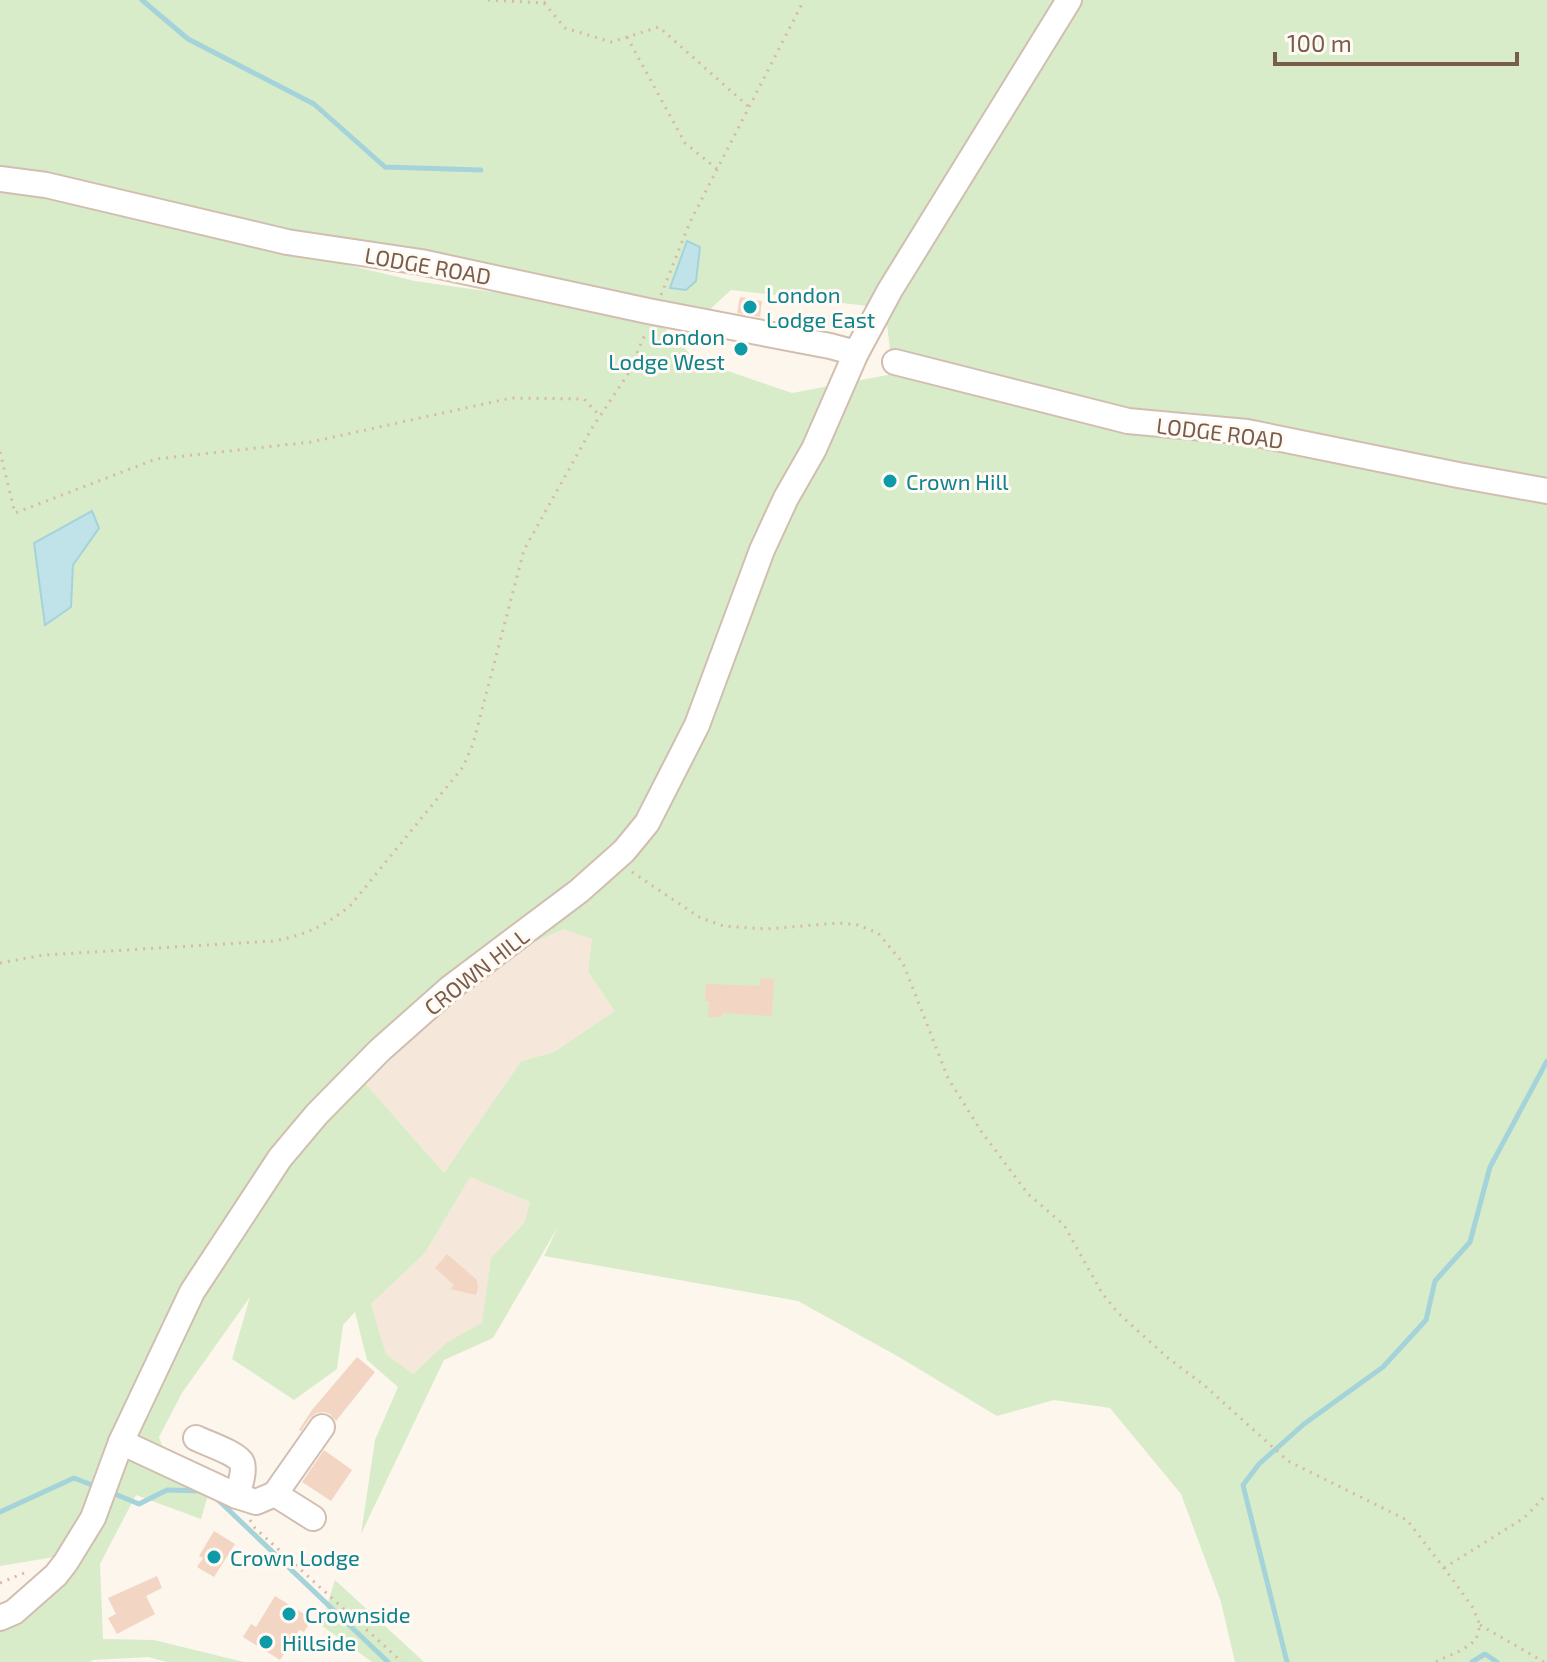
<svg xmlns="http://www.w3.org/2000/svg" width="1547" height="1662" font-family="'Exo 2',sans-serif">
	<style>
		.residential { fill: #f5e8da }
		.green { fill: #d8ecc9; fill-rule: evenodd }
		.water { fill: #bfe3e8; stroke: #a5d3da; stroke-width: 2 }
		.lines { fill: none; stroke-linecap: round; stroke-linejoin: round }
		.stream { stroke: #a5d3da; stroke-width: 5 }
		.building { fill: #f3d5c3 }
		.minor-casing { stroke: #d1beb0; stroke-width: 28 }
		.path { stroke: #d9b8a5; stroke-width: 3; stroke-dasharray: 2 6; stroke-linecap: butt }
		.minor { stroke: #fff; stroke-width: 24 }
		.culture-dot { fill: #0f9aa8; stroke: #fffaf3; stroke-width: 3 }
		.labels { text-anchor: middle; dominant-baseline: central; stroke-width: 6; stroke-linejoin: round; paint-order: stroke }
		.street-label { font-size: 22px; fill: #7a5c4d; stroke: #fffaf3 }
		.culture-label { font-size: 22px; fill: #0d838f; stroke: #fffaf3; text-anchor: start }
	</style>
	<rect width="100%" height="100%" fill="#fdf6ec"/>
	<g class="residential">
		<polygon points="564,929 593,939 588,972 616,1011 554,1052 521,1061 444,1173 357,1074 480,966"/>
		<polygon points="470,1177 530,1202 524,1223 491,1258 483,1323 447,1342 413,1374 386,1354 371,1304 425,1253"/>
	</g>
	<g class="green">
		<path d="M 0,0 L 1547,0 L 1547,1662 L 1235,1662 L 1221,1602 L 1181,1494 L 1110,1408 L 1054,1400 L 997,1416 L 899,1357 L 798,1301 L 544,1256 L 559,1225 L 493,1338 L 444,1360 L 361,1534 L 375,1440 L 398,1387 L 367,1360 L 355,1312 L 343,1325 L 337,1369 L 294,1400 L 232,1359 L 250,1297 L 182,1393 L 159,1437 L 171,1471 L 209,1492 L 201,1519 L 136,1495 L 100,1564 L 103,1639 L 154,1640 L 244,1662 L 167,1662 L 148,1657 L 93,1660 L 90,1662 L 0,1662 L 0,1620 L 60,1556 L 0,1566 L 0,182 L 415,281 L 648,314 L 653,316 L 696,360 L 792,393 L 893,374 L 885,308 L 731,290 L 707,312 L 0,174 ZM 564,929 L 592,939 L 588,972 L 615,1011 L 554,1052 L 521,1061 L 444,1173 L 357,1074 L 480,966 ZM 470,1177 L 530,1202 L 524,1223 L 491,1258 L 482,1323 L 447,1342 L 413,1374 L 386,1354 L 371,1304 L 425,1253 Z"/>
		<polygon points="335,1580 424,1662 372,1662 321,1625"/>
	</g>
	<g class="water">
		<polygon points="687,241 700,247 696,281 686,290 670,288"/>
		<polygon points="92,511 99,528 73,565 71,607 45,625 34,543"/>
	</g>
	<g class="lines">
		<g class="stream">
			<polyline points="142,0 188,39 314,104 385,167 481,170"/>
			<polyline points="110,1492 139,1504 167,1490 203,1491"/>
			<polyline points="215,1497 388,1662"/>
			<polyline points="0,1512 74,1478 97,1487"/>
			<polyline points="1287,1662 1243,1485 1259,1464 1304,1424 1383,1367 1426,1320 1435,1281 1470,1242 1490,1167 1547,1061"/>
			<polyline points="1472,1662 1485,1654 1497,1662"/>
		</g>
	</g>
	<g class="building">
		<polygon points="740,297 762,301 760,317 737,313"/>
		<polygon points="760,978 774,979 772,1016 724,1013 720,1017 708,1017 709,1001 705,1001 706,984 760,986"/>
		<polygon points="447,1254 477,1280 478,1288 476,1295 450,1289 454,1285 435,1268"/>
		<polygon points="357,1357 375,1372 336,1421 330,1414 324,1412 316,1413 310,1418 301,1431 299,1430 312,1410"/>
		<polygon points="324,1450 352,1470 331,1501 302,1482"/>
		<polygon points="214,1531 235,1544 214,1577 197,1567 203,1558 199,1556"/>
		<polygon points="157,1576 162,1588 146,1596 155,1614 117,1634 108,1618 116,1614 108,1598"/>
		<polygon points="275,1596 312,1619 304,1632 299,1630 280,1660 243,1637 251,1624 256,1627"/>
	</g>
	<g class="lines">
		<g class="minor-casing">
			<g id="minor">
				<polyline points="0,179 46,185 287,242 421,262 648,311 830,346 856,353"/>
				<polyline points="895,362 1128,421 1247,432 1458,475 1547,491"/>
				<path d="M 196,1438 C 206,1443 239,1454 242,1463 C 245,1472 239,1488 237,1496"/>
				<polyline points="121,1442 237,1496 256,1502 275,1494 313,1518"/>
				<polyline points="275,1494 322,1427"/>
				<polyline points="0,1618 14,1612 56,1575 66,1562 93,1518 121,1442 192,1292 280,1158 317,1114 380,1050 450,988 579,891 624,851 647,823 697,725 762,550 786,498 814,449 856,353 890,290 1069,0"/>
			</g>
		</g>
		<g class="path">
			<polyline points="488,0 544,3 548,0"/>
			<polyline points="544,3 565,28 611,42 659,27 749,107"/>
			<polyline points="627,37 685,143 717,169"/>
			<polyline points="661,295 690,222 804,0"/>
			<polyline points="0,452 15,513 156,459 311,442 511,398 584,399 600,416"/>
			<polyline points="632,872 699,917 723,926 766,929 839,923 858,925 878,933 903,963 948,1078 981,1131 1028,1194 1064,1225 1102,1293 1118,1313 1168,1358 1204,1385 1288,1461 1407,1520 1453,1580 1473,1608 1480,1625 1476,1640 1462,1650 1435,1662"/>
			<path d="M 0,963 L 44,955 L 273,941 C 306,935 323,927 350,906 L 463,767 L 473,744 L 524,550 L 592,428 L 628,374 L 646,332"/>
			<polyline points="250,1520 255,1528 402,1662"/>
			<polyline points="1444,1568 1524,1518 1547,1494"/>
			<polyline points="0,1583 29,1571"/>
			<polyline points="1480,1625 1544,1662"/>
		</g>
		<use href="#minor" class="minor"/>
	</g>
	<g class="culture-dot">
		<circle cx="750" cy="307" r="8"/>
		<circle cx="741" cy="349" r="8"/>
		<circle cx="890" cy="481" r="8"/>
		<circle cx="214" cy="1557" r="8"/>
		<circle cx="289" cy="1614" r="8"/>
		<circle cx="266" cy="1642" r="8"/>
	</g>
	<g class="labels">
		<g class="street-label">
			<text transform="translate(428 265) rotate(10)">LODGE ROAD</text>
			<text transform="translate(1220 432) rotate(7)">LODGE ROAD</text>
			<text transform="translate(476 971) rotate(-38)">CROWN HILL</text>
		</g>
		<g class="culture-label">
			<text x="766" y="294">London<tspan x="766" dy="25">Lodge East</tspan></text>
			<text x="725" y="336" text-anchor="end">London<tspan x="725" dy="25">Lodge West</tspan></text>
			<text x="906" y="481">Crown Hill</text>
			<text x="230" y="1557">Crown Lodge</text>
			<text x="305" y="1614">Crownside</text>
			<text x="282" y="1642">Hillside</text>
		</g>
	</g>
	<path d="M1275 52v12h242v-12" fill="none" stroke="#7a5c4d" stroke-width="4"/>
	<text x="1287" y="52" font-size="24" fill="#7a5c4d" stroke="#fffaf3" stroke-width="6" paint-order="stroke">100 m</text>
</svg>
